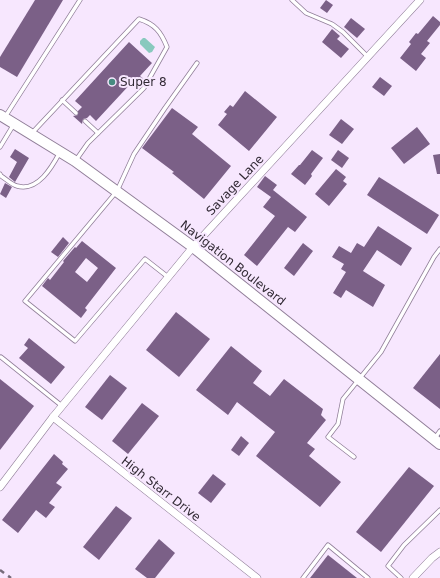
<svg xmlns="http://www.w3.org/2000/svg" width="440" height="578" font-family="'DejaVu Sans',sans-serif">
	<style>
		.water { fill: #89c9be }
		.building { fill: #7b6087; fill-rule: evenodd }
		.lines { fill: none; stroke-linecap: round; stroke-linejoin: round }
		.lane-casing { stroke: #917f99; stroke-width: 5 }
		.street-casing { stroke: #917f99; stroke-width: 8 }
		.secondary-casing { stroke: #917f99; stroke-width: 12 }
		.lane { stroke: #fff; stroke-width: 3.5 }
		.street { stroke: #fff; stroke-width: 7 }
		.secondary { stroke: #fff; stroke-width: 10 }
		.rail { stroke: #766b7a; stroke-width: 2.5; stroke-dasharray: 5 5; stroke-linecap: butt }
		.poi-dot { fill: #468b80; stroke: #f7e7fe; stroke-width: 1.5 }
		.labels { text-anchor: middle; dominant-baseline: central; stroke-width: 4; stroke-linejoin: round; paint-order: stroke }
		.poi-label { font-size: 12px; fill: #312934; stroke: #f7e7fe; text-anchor: start }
		.street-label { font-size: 12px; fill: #312934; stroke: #f7e7fe }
	</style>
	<rect width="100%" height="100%" fill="#f7e7fe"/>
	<polygon class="water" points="143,38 145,38 155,47 152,52 149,53 140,44 140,41"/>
	<g class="building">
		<polygon points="35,0 63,0 17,77 0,67 0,57"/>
		<polygon points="326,0 333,5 327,13 320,8"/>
		<polygon points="433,16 440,22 440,25 427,41 430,43 421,54 426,58 416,71 400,58 411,44 409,42 416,33 418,34"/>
		<polygon points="351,18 365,29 357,38 344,27"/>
		<polygon points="332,29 340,36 337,39 349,49 341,58 322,42"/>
		<polygon points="129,42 152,63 140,76 145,80 144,82 140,86 134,80 96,121 90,115 87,118 83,119 82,124 73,116 78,115 78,111 82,107 75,101"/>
		<polygon points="380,77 392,86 384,96 372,87"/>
		<polygon points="245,91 277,117 249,151 218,125 227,114 224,112 230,105 233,107"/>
		<polygon points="172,108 198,127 192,134 231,166 204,199 172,173 174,172 142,148"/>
		<polygon points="341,119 354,129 342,144 329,135"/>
		<polygon points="417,127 430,144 404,164 391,148"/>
		<polygon points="15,149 29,158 15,182 9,177 17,162 10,157"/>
		<polygon points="312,150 323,158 311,174 312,176 305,185 291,174 299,165 300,165"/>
		<polygon points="338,150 349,158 342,168 331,160"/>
		<polygon points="440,154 440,174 437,174 433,155"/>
		<polygon points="336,169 346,177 343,181 347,184 329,206 315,194"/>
		<polygon points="265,176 277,185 273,190 307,217 295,232 288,227 257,266 244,255 275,216 263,207 271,197 257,187"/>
		<polygon points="379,177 439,215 427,234 367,195"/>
		<polygon points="5,183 12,187 6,198 0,194"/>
		<polygon points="378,226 412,248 401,266 377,250 363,271 385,285 373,307 346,290 341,298 333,293 346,272 341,269 344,264 332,257 339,246 351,253 357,243 364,247"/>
		<polygon points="63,237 69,243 58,257 51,252"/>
		<path d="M 82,241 L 116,268 L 85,308 L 87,310 L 81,318 L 42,286 L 48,278 L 50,280 L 64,262 L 63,261 L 75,247 L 76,248 ZM 86,258 L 98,268 L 87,282 L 75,272 Z"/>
		<polygon points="303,243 313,251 294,276 284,268"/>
		<polygon points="176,312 210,339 179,377 146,350"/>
		<polygon points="29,338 65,367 51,384 19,358 28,348 24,345"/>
		<polygon points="231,346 262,371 253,383 270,396 284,379 323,409 321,415 326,420 307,443 315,449 309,456 341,482 320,507 256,456 275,432 237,402 228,415 196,390"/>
		<polygon points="440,354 440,409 413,388"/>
		<polygon points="110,375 127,388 102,420 85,407"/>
		<polygon points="0,379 34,406 0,450"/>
		<polygon points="142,403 159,416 128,454 112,441"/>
		<polygon points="241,436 249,443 239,456 231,450"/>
		<polygon points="54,454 63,462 62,464 68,469 56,483 62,487 49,503 55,507 46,518 36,510 18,533 2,520"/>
		<polygon points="409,467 434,486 381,552 356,532"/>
		<polygon points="213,474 226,484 211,503 198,493"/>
		<polygon points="116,506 132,518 99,560 83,547"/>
		<polygon points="159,539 175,553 155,578 147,578 135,569"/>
		<polygon points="328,555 357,578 310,578"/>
	</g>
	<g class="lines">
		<g class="lane-casing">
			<g id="lane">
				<polyline points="292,0 306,13 332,24 343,32 368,57"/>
				<polyline points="62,100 76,113"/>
				<polyline points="5,117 80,0"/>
				<polyline points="85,121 98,133"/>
				<path d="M 32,133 L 139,19 C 155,24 161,32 167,47 L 144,88 L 88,143 L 76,160"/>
				<polyline points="0,147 14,124"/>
				<path d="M 0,174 L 1,176 C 6,179 12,185 17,186 C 38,192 52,167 60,152"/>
				<polyline points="168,277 145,259 75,341 25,301 117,191 134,154 165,108 197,63"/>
				<polyline points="1,357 62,406"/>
				<polyline points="435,438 440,431"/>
				<polyline points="354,457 328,437 338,424 343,399 381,352 434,257 440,249"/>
				<polyline points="303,578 328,545 368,578"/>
				<polyline points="401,578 388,566 404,545 440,510"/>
			</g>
		</g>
		<g class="street-casing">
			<g id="street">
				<polyline points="53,417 257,578"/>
				<polyline points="0,487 53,417 193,247 420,0"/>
				<polyline points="413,578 432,558 440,552"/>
			</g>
		</g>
		<g class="secondary-casing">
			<polyline id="secondary" points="0,115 75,161 193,247 440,444"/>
		</g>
		<use href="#lane" class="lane"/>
		<use href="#street" class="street"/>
		<use href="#secondary" class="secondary"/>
		<polyline class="rail" points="0,570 11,578"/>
	</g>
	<circle class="poi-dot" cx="112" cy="82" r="4"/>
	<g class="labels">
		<g class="poi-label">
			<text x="120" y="82">Super 8</text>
		</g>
		<g class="street-label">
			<text transform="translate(235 185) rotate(-47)">Savage Lane</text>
			<text transform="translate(233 263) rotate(38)">Navigation Boulevard</text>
			<text transform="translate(161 489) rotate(38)">High Starr Drive</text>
		</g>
	</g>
</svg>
